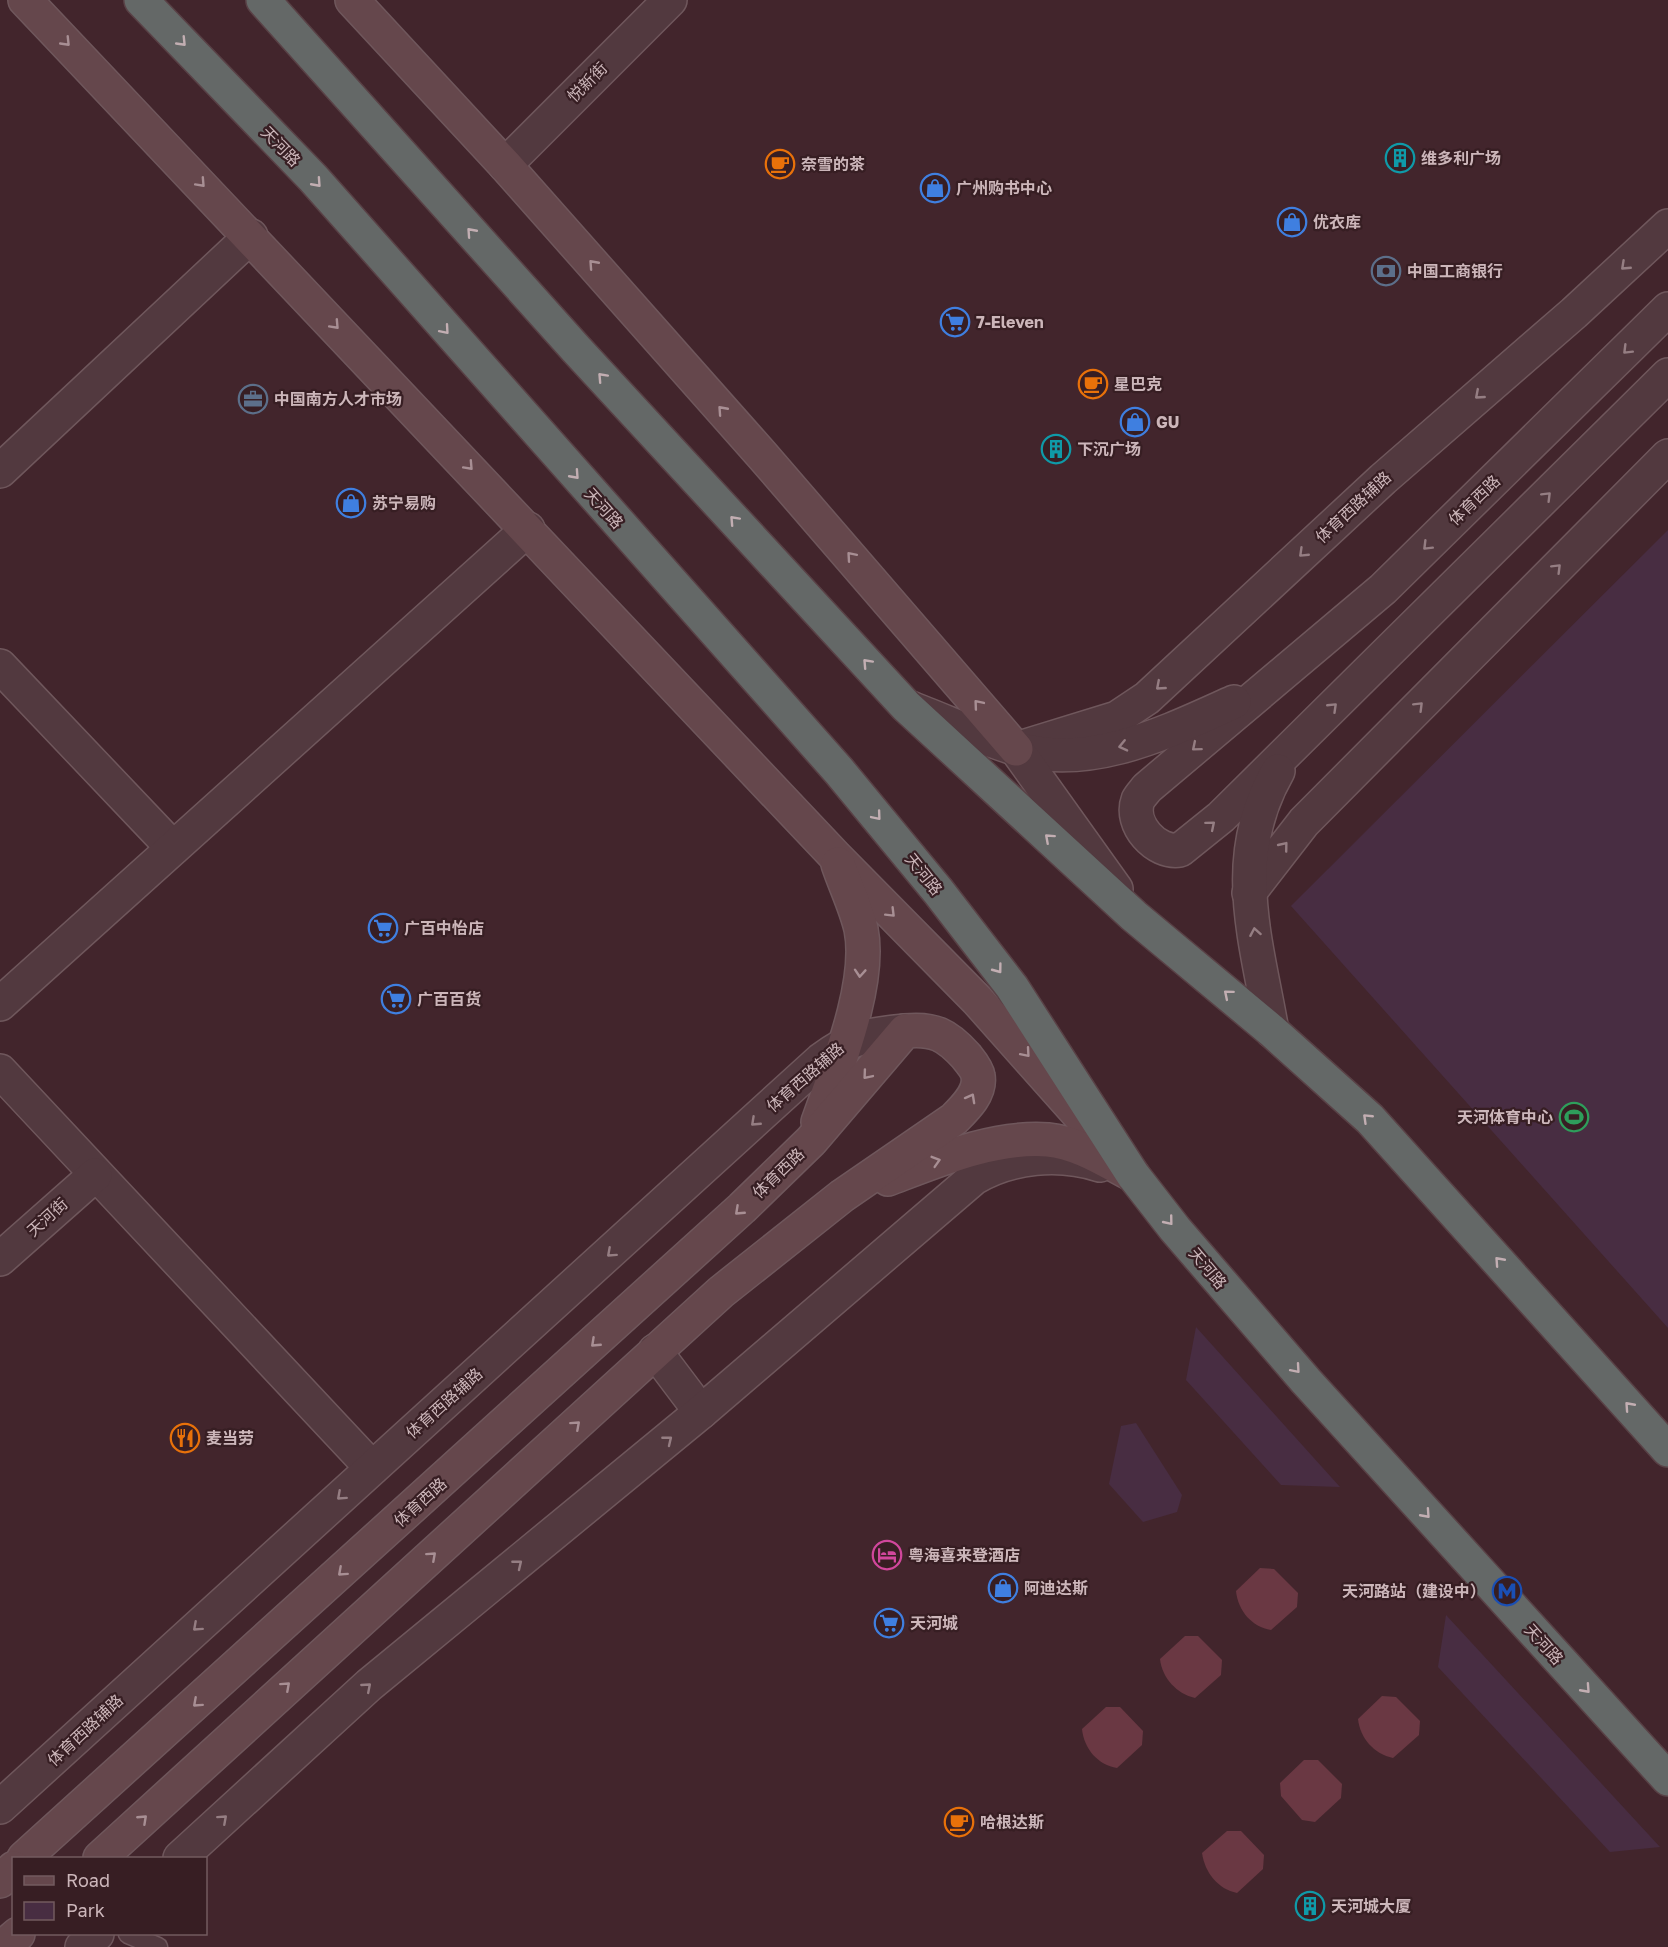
<svg xmlns="http://www.w3.org/2000/svg" width="1668" height="1947" font-family="'Golos Text','Noto Sans SC',sans-serif">
	<style>
		.green { fill: #482d42 }
		.water { fill: #6a3843 }
		.lines { fill: none; stroke-linecap: round; stroke-linejoin: round }
		.service-casing { stroke: #6f575c; stroke-width: 21 }
		.minor-casing { stroke: #6f575c; stroke-width: 36 }
		.tertiary-casing { stroke: #6f575c; stroke-width: 36 }
		.secondary-casing { stroke: #6f575c; stroke-width: 36 }
		.trunk-casing { stroke: #594146; stroke-width: 36 }
		.service { stroke: #52393f; stroke-width: 18 }
		.minor { stroke: #52393f; stroke-width: 33 }
		.tertiary { stroke: #52393f; stroke-width: 33 }
		.secondary { stroke: #65474c; stroke-width: 33 }
		.trunk { stroke: #646867; stroke-width: 33 }
		.oneway { stroke: #a88f94 }
		.oneway2 { stroke: #c2aeb2 }
		.oneway3 { stroke: #957e83 }
		.labels { text-anchor: middle; dominant-baseline: central; stroke-width: 4.5; stroke-linejoin: round; paint-order: stroke }
		.street-label { font-size: 16px; fill: #ccb6ba; stroke: #371e23 }
		.poi-label { font-size: 16px; font-weight: bold; fill: #ccb6ba; stroke: #371e23; text-anchor: start }
	</style>
	<rect width="100%" height="100%" fill="#42252c"/>
	<g class="green">
		<polygon points="1668,530 1668,1328 1291,906"/>
		<polygon points="1196,1327 1340,1487 1281,1485 1186,1380"/>
		<polygon points="1136,1423 1182,1495 1177,1512 1143,1522 1109,1484 1121,1426"/>
		<polygon points="1446,1615 1660,1847 1610,1852 1438,1667"/>
	</g>
	<g class="water">
		<path d="M 1260,1568 L 1274,1569 L 1298,1593 L 1297,1607 L 1271,1630 C 1252,1627 1238,1611 1236,1591 Z"/>
		<path d="M 1185,1636 L 1198,1636 L 1222,1660 L 1221,1675 L 1195,1698 C 1177,1694 1162,1678 1160,1659 Z"/>
		<path d="M 1382,1696 L 1396,1697 L 1420,1721 L 1419,1735 L 1393,1758 C 1374,1754 1360,1738 1358,1719 Z"/>
		<path d="M 1106,1707 L 1120,1707 L 1143,1731 L 1142,1745 L 1117,1768 C 1098,1765 1084,1749 1082,1729 Z"/>
		<polygon points="1304,1760 1318,1760 1342,1784 1341,1798 1315,1822 1302,1820 1281,1796 1280,1783"/>
		<path d="M 1227,1831 L 1241,1831 L 1264,1855 L 1263,1869 L 1237,1893 C 1218,1889 1205,1873 1202,1853 Z"/>
	</g>
	<g class="lines">
		<g class="service-casing">
			<polyline id="service" points="128,1934 158,1947"/>
		</g>
		<g class="minor-casing">
			<g id="minor">
				<polyline points="505,165 670,0"/>
				<polyline points="0,471 251,236"/>
				<polyline points="0,666 173,848"/>
				<polyline points="1016,749 1117,718 1147,698 1383,479 1574,313 1668,226"/>
				<polyline points="1249,893 1304,822 1668,456"/>
				<polyline points="0,1004 528,529"/>
				<polyline points="0,1071 372,1468"/>
				<polyline points="0,1259 95,1175"/>
				<polyline points="655,1351 701,1412"/>
				<path d="M 0,1807 L 821,1060 C 853,1036 866,1035 905,1031"/>
				<path d="M 180,1858 L 369,1685 L 701,1412 L 974,1178 C 1011,1156 1059,1152 1100,1165"/>
				<polyline points="82,1947 97,1934"/>
			</g>
		</g>
		<g class="tertiary-casing">
			<g id="tertiary">
				<path d="M 1668,309 L 1383,589 L 1147,788 C 1144,792 1140,796 1138,800 C 1129,824 1156,854 1180,850 L 1221,817 L 1668,375"/>
				<path d="M 908,707 C 943,720 978,737 1014,748 C 1090,771 1167,732 1234,702"/>
				<polyline points="1016,749 1116,889"/>
				<path d="M 1272,1031 C 1256,939 1228,858 1278,771"/>
			</g>
		</g>
		<g class="secondary-casing">
			<g id="secondary">
				<polyline points="25,0 835,856 977,1000 1090,1127"/>
				<polyline points="352,0 505,165 762,455 1016,749"/>
				<path d="M 818,1122 C 836,1070 872,984 861,929 C 856,907 845,885 838,864"/>
				<path d="M 888,1179 C 938,1160 994,1136 1048,1140 C 1079,1143 1106,1161 1133,1175"/>
				<path d="M 24,1858 L 742,1208 L 811,1141 L 905,1031 C 934,1028 947,1035 966,1056 C 970,1061 977,1069 978,1076 C 981,1093 965,1108 954,1119 L 842,1196 L 721,1292 L 100,1858"/>
				<polyline points="0,1881 14,1868"/>
				<polyline points="3,1947 18,1934"/>
			</g>
		</g>
		<g class="trunk-casing">
			<g id="trunk">
				<polyline points="141,0 313,178 839,771 938,891 1012,987 1133,1175 1175,1229 1306,1381 1668,1779"/>
				<polyline points="263,0 576,349 906,706 1134,916 1272,1031 1370,1119 1668,1450"/>
			</g>
		</g>
		<use href="#service" class="service"/>
		<use href="#minor" class="minor"/>
		<use href="#tertiary" class="tertiary"/>
		<use href="#secondary" class="secondary"/>
		<use href="#trunk" class="trunk"/>
	</g>
	<defs><path id="oneway-chevron" d="M-2-3.5L2.5 0L-2 3.5" fill="none" stroke-width="1.6" stroke-linecap="round" stroke-linejoin="round" transform="scale(1.5)"/></defs>
	<g class="oneway">
		<use href="#oneway-chevron" transform="translate(66 42) rotate(46)"/>
		<use href="#oneway-chevron" transform="translate(201 183) rotate(47)"/>
		<use href="#oneway-chevron" transform="translate(593 264) rotate(-132)"/>
		<use href="#oneway-chevron" transform="translate(335 325) rotate(47)"/>
		<use href="#oneway-chevron" transform="translate(722 410) rotate(-132)"/>
		<use href="#oneway-chevron" transform="translate(469 466) rotate(47)"/>
		<use href="#oneway-chevron" transform="translate(851 556) rotate(-131)"/>
		<use href="#oneway-chevron" transform="translate(978 704) rotate(-130)"/>
		<use href="#oneway-chevron" transform="translate(891 913) rotate(45)"/>
		<use href="#oneway-chevron" transform="translate(860 973) rotate(94)"/>
		<use href="#oneway-chevron" transform="translate(1026 1053) rotate(49)"/>
		<use href="#oneway-chevron" transform="translate(867 1075) rotate(130)"/>
		<use href="#oneway-chevron" transform="translate(971 1098) rotate(-61)"/>
		<use href="#oneway-chevron" transform="translate(936 1161) rotate(-17)"/>
		<use href="#oneway-chevron" transform="translate(739 1211) rotate(137)"/>
		<use href="#oneway-chevron" transform="translate(595 1343) rotate(137)"/>
		<use href="#oneway-chevron" transform="translate(576 1425) rotate(-42)"/>
		<use href="#oneway-chevron" transform="translate(432 1556) rotate(-42)"/>
		<use href="#oneway-chevron" transform="translate(342 1572) rotate(138)"/>
		<use href="#oneway-chevron" transform="translate(286 1686) rotate(-42)"/>
		<use href="#oneway-chevron" transform="translate(197 1703) rotate(138)"/>
		<use href="#oneway-chevron" transform="translate(143 1819) rotate(-43)"/>
	</g>
	<g class="oneway2">
		<use href="#oneway-chevron" transform="translate(182 42) rotate(46)"/>
		<use href="#oneway-chevron" transform="translate(317 183) rotate(48)"/>
		<use href="#oneway-chevron" transform="translate(471 232) rotate(-132)"/>
		<use href="#oneway-chevron" transform="translate(445 330) rotate(49)"/>
		<use href="#oneway-chevron" transform="translate(602 377) rotate(-133)"/>
		<use href="#oneway-chevron" transform="translate(575 475) rotate(48)"/>
		<use href="#oneway-chevron" transform="translate(734 520) rotate(-133)"/>
		<use href="#oneway-chevron" transform="translate(867 663) rotate(-133)"/>
		<use href="#oneway-chevron" transform="translate(877 816) rotate(50)"/>
		<use href="#oneway-chevron" transform="translate(1049 838) rotate(-138)"/>
		<use href="#oneway-chevron" transform="translate(998 969) rotate(53)"/>
		<use href="#oneway-chevron" transform="translate(1228 994) rotate(-140)"/>
		<use href="#oneway-chevron" transform="translate(1367 1118) rotate(-136)"/>
		<use href="#oneway-chevron" transform="translate(1169 1221) rotate(51)"/>
		<use href="#oneway-chevron" transform="translate(1499 1261) rotate(-132)"/>
		<use href="#oneway-chevron" transform="translate(1296 1369) rotate(49)"/>
		<use href="#oneway-chevron" transform="translate(1629 1406) rotate(-132)"/>
		<use href="#oneway-chevron" transform="translate(1426 1514) rotate(48)"/>
		<use href="#oneway-chevron" transform="translate(1586 1689) rotate(48)"/>
	</g>
	<g class="oneway3">
		<use href="#oneway-chevron" transform="translate(1625 266) rotate(137)"/>
		<use href="#oneway-chevron" transform="translate(1627 350) rotate(135)"/>
		<use href="#oneway-chevron" transform="translate(1479 395) rotate(139)"/>
		<use href="#oneway-chevron" transform="translate(1547 496) rotate(-45)"/>
		<use href="#oneway-chevron" transform="translate(1427 546) rotate(135)"/>
		<use href="#oneway-chevron" transform="translate(1303 553) rotate(136)"/>
		<use href="#oneway-chevron" transform="translate(1557 568) rotate(-45)"/>
		<use href="#oneway-chevron" transform="translate(1160 686) rotate(139)"/>
		<use href="#oneway-chevron" transform="translate(1419 706) rotate(-45)"/>
		<use href="#oneway-chevron" transform="translate(1333 707) rotate(-44)"/>
		<use href="#oneway-chevron" transform="translate(1123 746) rotate(167)"/>
		<use href="#oneway-chevron" transform="translate(1196 747) rotate(140)"/>
		<use href="#oneway-chevron" transform="translate(1211 825) rotate(-40)"/>
		<use href="#oneway-chevron" transform="translate(1284 846) rotate(-51)"/>
		<use href="#oneway-chevron" transform="translate(1255 932) rotate(-100)"/>
		<use href="#oneway-chevron" transform="translate(755 1122) rotate(137)"/>
		<use href="#oneway-chevron" transform="translate(611 1253) rotate(138)"/>
		<use href="#oneway-chevron" transform="translate(668 1440) rotate(-39)"/>
		<use href="#oneway-chevron" transform="translate(341 1496) rotate(138)"/>
		<use href="#oneway-chevron" transform="translate(518 1564) rotate(-39)"/>
		<use href="#oneway-chevron" transform="translate(197 1627) rotate(138)"/>
		<use href="#oneway-chevron" transform="translate(367 1687) rotate(-41)"/>
		<use href="#oneway-chevron" transform="translate(223 1819) rotate(-42)"/>
	</g>
	<defs>
		<g id="building-ring" transform="scale(1.5)"><circle r="9.5" fill="#371e23" stroke="#0f9aa8" stroke-width="1.5"/><path d="M-4-6H4V6H1V3H-1V6H-4ZM-2.5-4.3h1.7v1.8h-1.7ZM.8-4.3h1.7v1.8H.8ZM-2.5-1h1.7V.8h-1.7ZM.8-1h1.7V.8H.8Z" fill="#0f9aa8"/></g>
		<g id="cafe-ring" transform="scale(1.5)"><circle r="9.5" fill="#371e23" stroke="#e8710a" stroke-width="1.5"/><path d="M-5.5-4.5H6V0H3Q3 3.5 0 3.5H-2.5Q-5.5 3.5-5.5 0ZM3-3.2v2h1.7v-2ZM-6 4.5H4V6H-6Z" fill="#e8710a"/></g>
		<g id="shop-ring" transform="scale(1.5)"><circle r="9.5" fill="#371e23" stroke="#3f7fe0" stroke-width="1.5"/><path d="M-5-2.5h2.3a2.7 3.5 0 0 1 5.4 0H5L5.5 6h-11ZM-1.5-2.5h3a1.5 2.3 0 0 0-3 0Z" fill="#3f7fe0"/></g>
		<g id="bank-ring" transform="scale(1.5)"><circle r="9.5" fill="#371e23" stroke="#5c6f8a" stroke-width="1.5"/><path d="M-6-4H6V4H-6ZM0-2.3a2.3 2.3 0 1 0 0 4.6a2.3 2.3 0 1 0 0-4.6Z" fill="#5c6f8a"/></g>
		<g id="supermarket-ring" transform="scale(1.5)"><circle r="9.5" fill="#371e23" stroke="#3f7fe0" stroke-width="1.5"/><path d="M-6-5.5h2.5l.6 2H6L4.5 2H-2.5L-4.4-4H-6ZM-1.5 3.2a1.3 1.3 0 1 0 .1 0ZM3 3.2a1.3 1.3 0 1 0 .1 0Z" fill="#3f7fe0"/></g>
		<g id="office-ring" transform="scale(1.5)"><circle r="9.5" fill="#371e23" stroke="#5c6f8a" stroke-width="1.5"/><path d="M-6-3h4V-5.5h4V-3h4V5H-6ZM-1-4.5V-3h2v-1.5ZM-6 0V1H6V0Z" fill="#5c6f8a"/></g>
		<g id="stadium-ring" transform="scale(1.5)"><circle r="9.5" fill="#371e23" stroke="#2e9e5b" stroke-width="1.5"/><path d="M0-5a6.5 5 0 1 0 0 10a6.5 5 0 1 0 0-10ZM-3.5-1.8h7v3.6h-7Z" fill="#2e9e5b"/></g>
		<g id="restaurant-ring" transform="scale(1.5)"><circle r="9.5" fill="#371e23" stroke="#e8710a" stroke-width="1.5"/><path d="M-5-6h1v4h1v-4h1v4h1v-4h1v5L-1.5 .5V6h-2V.5L-5-1ZM5-6V6H3V1.5H1.5Q1.5-4 5-6Z" fill="#e8710a"/></g>
		<g id="hotel-ring" transform="scale(1.5)"><circle r="9.5" fill="#371e23" stroke="#d1479c" stroke-width="1.5"/><path d="M-6-4.5h1.5V1H6V5H4.5V3h-9V5H-6ZM-4 0a1.8 1.8 0 1 1 3.6 0ZM.5 0V-2.5h3Q6-2.5 6 0Z" fill="#d1479c"/></g>
		<g id="metro-ring" transform="scale(1.5)"><circle r="9.5" fill="#371e23" stroke="#1a4fb4" stroke-width="1.5"/><path d="M-5.5 5V-5H-3L0 0L3-5H5.5V5H3V-.5L0 4L-3-.5V5Z" fill="#1a4fb4"/></g>
	</defs>
	<g fill-rule="evenodd">
		<use href="#building-ring" x="1400" y="158"/>
		<use href="#cafe-ring" x="780" y="164"/>
		<use href="#shop-ring" x="935" y="188"/>
		<use href="#shop-ring" x="1292" y="222"/>
		<use href="#bank-ring" x="1386" y="271"/>
		<use href="#supermarket-ring" x="955" y="322"/>
		<use href="#cafe-ring" x="1093" y="384"/>
		<use href="#office-ring" x="253" y="399"/>
		<use href="#shop-ring" x="1135" y="422"/>
		<use href="#building-ring" x="1056" y="449"/>
		<use href="#shop-ring" x="351" y="503"/>
		<use href="#supermarket-ring" x="383" y="928"/>
		<use href="#supermarket-ring" x="396" y="999"/>
		<use href="#stadium-ring" x="1574" y="1117"/>
		<use href="#restaurant-ring" x="185" y="1438"/>
		<use href="#hotel-ring" x="887" y="1555"/>
		<use href="#shop-ring" x="1003" y="1588"/>
		<use href="#metro-ring" x="1507" y="1591"/>
		<use href="#supermarket-ring" x="889" y="1623"/>
		<use href="#cafe-ring" x="959" y="1822"/>
		<use href="#building-ring" x="1310" y="1906"/>
	</g>
	<g class="labels">
		<g class="street-label">
			<text transform="translate(587 82) rotate(-45)">悦新街</text>
			<text transform="translate(281 146) rotate(46)">天河路</text>
			<text transform="translate(1474 500) rotate(-44)">体育西路</text>
			<text transform="translate(1353 507) rotate(-43)">体育西路辅路</text>
			<text transform="translate(604 508) rotate(48)">天河路</text>
			<text transform="translate(924 874) rotate(51)">天河路</text>
			<text transform="translate(805 1077) rotate(-41)">体育西路辅路</text>
			<text transform="translate(778 1173) rotate(-44)">体育西路</text>
			<text transform="translate(47 1217) rotate(-42)">天河街</text>
			<text transform="translate(1208 1268) rotate(50)">天河路</text>
			<text transform="translate(444 1403) rotate(-42)">体育西路辅路</text>
			<text transform="translate(420 1502) rotate(-42)">体育西路</text>
			<text transform="translate(1544 1644) rotate(48)">天河路</text>
			<text transform="translate(85 1730) rotate(-43)">体育西路辅路</text>
		</g>
		<g class="poi-label">
			<text x="1421" y="158">维多利广场</text>
			<text x="801" y="164">奈雪的茶</text>
			<text x="956" y="188">广州购书中心</text>
			<text x="1313" y="222">优衣库</text>
			<text x="1407" y="271">中国工商银行</text>
			<text x="976" y="322">7-Eleven</text>
			<text x="1114" y="384">星巴克</text>
			<text x="274" y="399">中国南方人才市场</text>
			<text x="1156" y="422">GU</text>
			<text x="1077" y="449">下沉广场</text>
			<text x="372" y="503">苏宁易购</text>
			<text x="404" y="928">广百中怡店</text>
			<text x="417" y="999">广百百货</text>
			<text x="1553" y="1117" text-anchor="end">天河体育中心</text>
			<text x="206" y="1438">麦当劳</text>
			<text x="908" y="1555">粤海喜来登酒店</text>
			<text x="1024" y="1588">阿迪达斯</text>
			<text x="1486" y="1591" text-anchor="end">天河路站（建设中）</text>
			<text x="910" y="1623">天河城</text>
			<text x="980" y="1822">哈根达斯</text>
			<text x="1331" y="1906">天河城大厦</text>
		</g>
	</g>
	<rect x="12" y="1857" width="195" height="78" fill="#371e23" stroke="#735b5f" stroke-width="1.5"/>
	<rect x="24" y="1876" width="30" height="9" fill="#65474c" stroke="#735b5f" stroke-width="1.5"/>
	<text x="66" y="1887" font-size="18" fill="#ccb6ba">Road</text>
	<rect x="24" y="1902" width="30" height="18" fill="#482d42" stroke="#735b5f" stroke-width="1.5"/>
	<text x="66" y="1917" font-size="18" fill="#ccb6ba">Park</text>
</svg>
